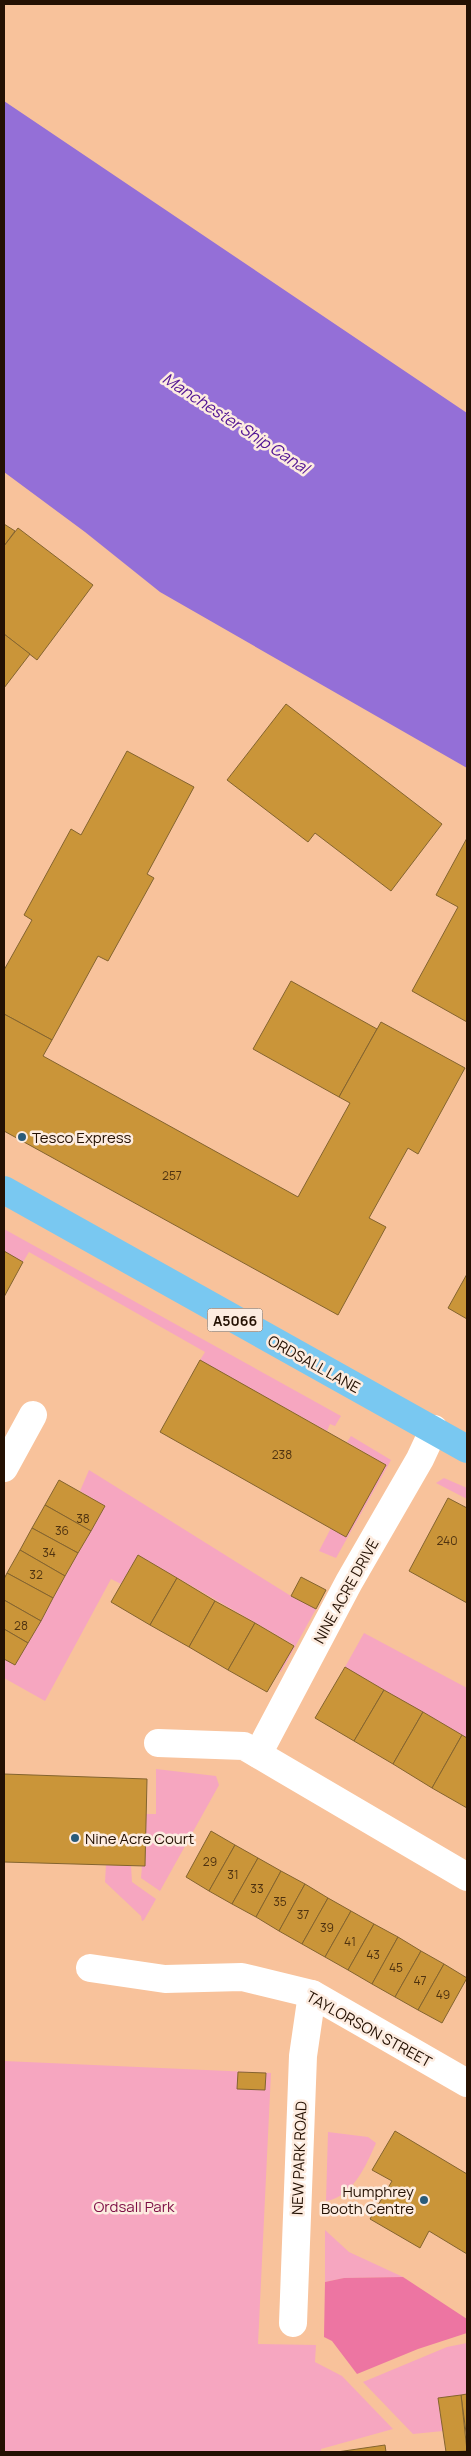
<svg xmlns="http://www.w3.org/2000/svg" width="471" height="2456" font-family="Manrope,sans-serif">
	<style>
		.green { fill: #f6a6c0 }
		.forest { fill: #ed75a2 }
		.water { fill: #946fd7 }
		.building { fill: #ca9539; stroke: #84642f }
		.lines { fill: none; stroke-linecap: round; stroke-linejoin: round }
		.minor { stroke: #fff; stroke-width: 28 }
		.primary { stroke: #79c8f1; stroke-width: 28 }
		.poi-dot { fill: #2a5b79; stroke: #fdece0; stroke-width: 2 }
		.labels { text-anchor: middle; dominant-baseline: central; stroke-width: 5; stroke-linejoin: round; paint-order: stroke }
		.number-label { font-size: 12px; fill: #4e3210 }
		.shield { fill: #fdece0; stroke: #655345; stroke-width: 1 }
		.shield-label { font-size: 14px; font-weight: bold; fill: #241103 }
		.poi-label { font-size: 15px; fill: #241103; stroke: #fdece0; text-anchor: start }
		.street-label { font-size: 15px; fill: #241103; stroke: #fdece0 }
		.park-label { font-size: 15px; fill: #7d0f45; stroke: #fdece0 }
		.water-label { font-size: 16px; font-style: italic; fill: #511393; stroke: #fdece0 }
	</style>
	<rect width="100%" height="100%" fill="#f8c29b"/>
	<g class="green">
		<polygon points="4,1229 341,1416 335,1426 330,1424 327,1431 200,1360 205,1352 29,1252 23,1262 4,1251"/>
		<polygon points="351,1436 391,1460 336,1558 319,1551 331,1528 346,1536 386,1465 347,1442"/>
		<polygon points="89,1470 291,1596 316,1609 281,1672 280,1671 294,1645 138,1555 121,1584 111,1579 45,1701 4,1678 4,1659 15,1665 105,1506 80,1491"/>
		<polygon points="444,1478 467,1488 467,1499 436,1483"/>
		<polygon points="364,1633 467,1688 467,1738 345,1667"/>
		<polygon points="156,1769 216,1776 219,1785 160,1891 141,1878 142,1866 145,1866 146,1814 156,1814"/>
		<polygon points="106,1865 131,1866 132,1882 156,1899 144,1920 142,1921 141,1916 105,1882"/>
		<polygon points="4,2061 271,2073 258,2344 316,2345 315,2362 342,2376 393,2429 321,2449 321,2452 4,2452"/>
		<path d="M 328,2132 L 368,2137 L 376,2143 C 366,2165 353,2197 326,2201 Z"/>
		<polygon points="325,2230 349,2252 403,2277 344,2278 325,2282"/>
		<polygon points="467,2343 467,2394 438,2398 443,2431 413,2434 363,2382 447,2347"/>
	</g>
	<polygon class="forest" points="403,2277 467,2319 467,2333 418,2349 357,2374 332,2341 324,2337 325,2282 344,2278"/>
	<polygon class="water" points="4,101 467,413 467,768 160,592 85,532 4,472"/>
	<g class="building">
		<polygon points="4,524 15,531 4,546"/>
		<polygon points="18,528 93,585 37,660 4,634 4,546"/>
		<polygon points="4,634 30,654 4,688"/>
		<polygon points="286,704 442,824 391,891 315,833 308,842 227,780"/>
		<polygon points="127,751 194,787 147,874 154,878 108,961 98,956 52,1040 4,1014 4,970 32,920 24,915 71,829 81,835"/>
		<polygon points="467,838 467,1022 412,991 458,907 436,895"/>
		<polygon points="291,981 377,1029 339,1097 253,1049"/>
		<polygon points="4,1014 52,1040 43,1056 298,1197 350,1103 339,1097 381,1022 465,1068 418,1154 408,1148 369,1218 386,1227 338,1315 4,1131"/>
		<polygon points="4,1251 23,1262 4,1297"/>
		<polygon points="467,1274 467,1319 448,1308"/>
		<polygon points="200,1360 386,1465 346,1537 160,1432"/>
		<polygon points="59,1480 105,1506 91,1531 45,1505"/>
		<polygon points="448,1498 467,1508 467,1603 409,1571"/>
		<polygon points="45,1505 91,1531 78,1553 32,1528"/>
		<polygon points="32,1528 78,1553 65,1576 20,1550"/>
		<polygon points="20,1550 65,1576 53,1598 7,1573"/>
		<polygon points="138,1555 177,1578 150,1625 111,1602"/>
		<polygon points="7,1573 53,1598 41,1621 4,1600 4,1579"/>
		<polygon points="301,1577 326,1590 316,1609 291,1596"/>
		<polygon points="177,1578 215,1601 189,1647 150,1625"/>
		<polygon points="4,1600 41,1621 28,1643 4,1629"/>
		<polygon points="215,1601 255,1623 228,1670 189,1647"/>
		<polygon points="255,1623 294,1646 267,1692 228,1670"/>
		<polygon points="4,1629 28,1643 15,1665 4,1659"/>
		<polygon points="345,1667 384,1690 354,1741 315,1718"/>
		<polygon points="384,1690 423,1712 393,1764 354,1741"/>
		<polygon points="423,1712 462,1735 432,1788 393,1764"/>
		<polygon points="462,1735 467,1738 467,1808 432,1788"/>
		<polygon points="4,1774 147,1779 145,1866 4,1862"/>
		<polygon points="211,1831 235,1845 209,1891 186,1877"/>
		<polygon points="235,1845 258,1858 232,1904 209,1891"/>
		<polygon points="258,1858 281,1871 256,1917 232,1904"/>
		<polygon points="281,1871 305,1884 279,1931 256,1917"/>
		<polygon points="305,1884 328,1898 302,1944 279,1931"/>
		<polygon points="328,1898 351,1911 325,1957 302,1944"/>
		<polygon points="351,1911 374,1924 348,1970 325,1957"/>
		<polygon points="374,1924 398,1937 372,1984 348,1970"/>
		<polygon points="398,1937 421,1951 395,1997 372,1984"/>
		<polygon points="421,1951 444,1964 418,2010 395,1997"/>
		<polygon points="444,1964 467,1978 442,2023 418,2010"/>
		<polygon points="238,2072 266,2073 265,2090 237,2089"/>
		<polygon points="395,2131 467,2174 467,2254 429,2231 420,2248 370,2219 392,2181 372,2170"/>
		<polygon points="467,2394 467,2440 461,2395"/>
		<polygon points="461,2395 467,2451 446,2452 438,2398"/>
		<polygon points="385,2445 386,2452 337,2452"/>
	</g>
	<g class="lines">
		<g class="minor">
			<polyline points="4,1468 33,1415"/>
			<polyline points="158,1743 244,1746 467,1877"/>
			<polyline points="258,1754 349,1582 420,1459 434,1429"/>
			<polyline points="90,1968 165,1979 242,1977 312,1994 467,2083"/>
			<polyline points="293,2323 303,2056 312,1994"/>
		</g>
		<polyline class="primary" points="4,1190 467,1449"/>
	</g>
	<g class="poi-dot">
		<circle cx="22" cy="1137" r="5"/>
		<circle cx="75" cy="1838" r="5"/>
		<circle cx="424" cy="2200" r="5"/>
	</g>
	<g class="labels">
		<g class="number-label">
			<text x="172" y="1175">257</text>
			<text x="282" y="1454">238</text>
			<text x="83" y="1518">38</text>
			<text x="62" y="1530">36</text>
			<text x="447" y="1540">240</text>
			<text x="49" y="1552">34</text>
			<text x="36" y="1574">32</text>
			<text x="21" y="1625">28</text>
			<text x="210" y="1861">29</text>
			<text x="233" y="1874">31</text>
			<text x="257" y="1888">33</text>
			<text x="280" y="1901">35</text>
			<text x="303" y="1914">37</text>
			<text x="327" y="1927">39</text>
			<text x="350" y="1941">41</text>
			<text x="373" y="1954">43</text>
			<text x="396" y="1967">45</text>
			<text x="420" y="1980">47</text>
			<text x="443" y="1994">49</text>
		</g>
		<rect class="shield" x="207.5" y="1308.5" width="55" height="23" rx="4"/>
		<g class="shield-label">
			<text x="235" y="1320">A5066</text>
		</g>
		<g class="poi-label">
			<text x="32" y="1137">Tesco Express</text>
			<text x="85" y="1838">Nine Acre Court</text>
			<text x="414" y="2191" text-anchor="end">Humphrey<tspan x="414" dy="17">Booth Centre</tspan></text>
		</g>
		<g class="street-label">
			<text transform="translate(314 1364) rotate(29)">ORDSALL LANE</text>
			<text transform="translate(346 1591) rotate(-61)">NINE ACRE DRIVE</text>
			<text transform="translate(369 2029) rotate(29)">TAYLORSON STREET</text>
			<text transform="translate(299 2158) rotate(-88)">NEW PARK ROAD</text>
		</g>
		<g class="park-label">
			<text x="134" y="2206">Ordsall Park</text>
		</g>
		<g class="water-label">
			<text transform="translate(236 423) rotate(33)">Manchester Ship Canal</text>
		</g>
	</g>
	<rect width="471" height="2456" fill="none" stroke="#241103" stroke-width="10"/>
</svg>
